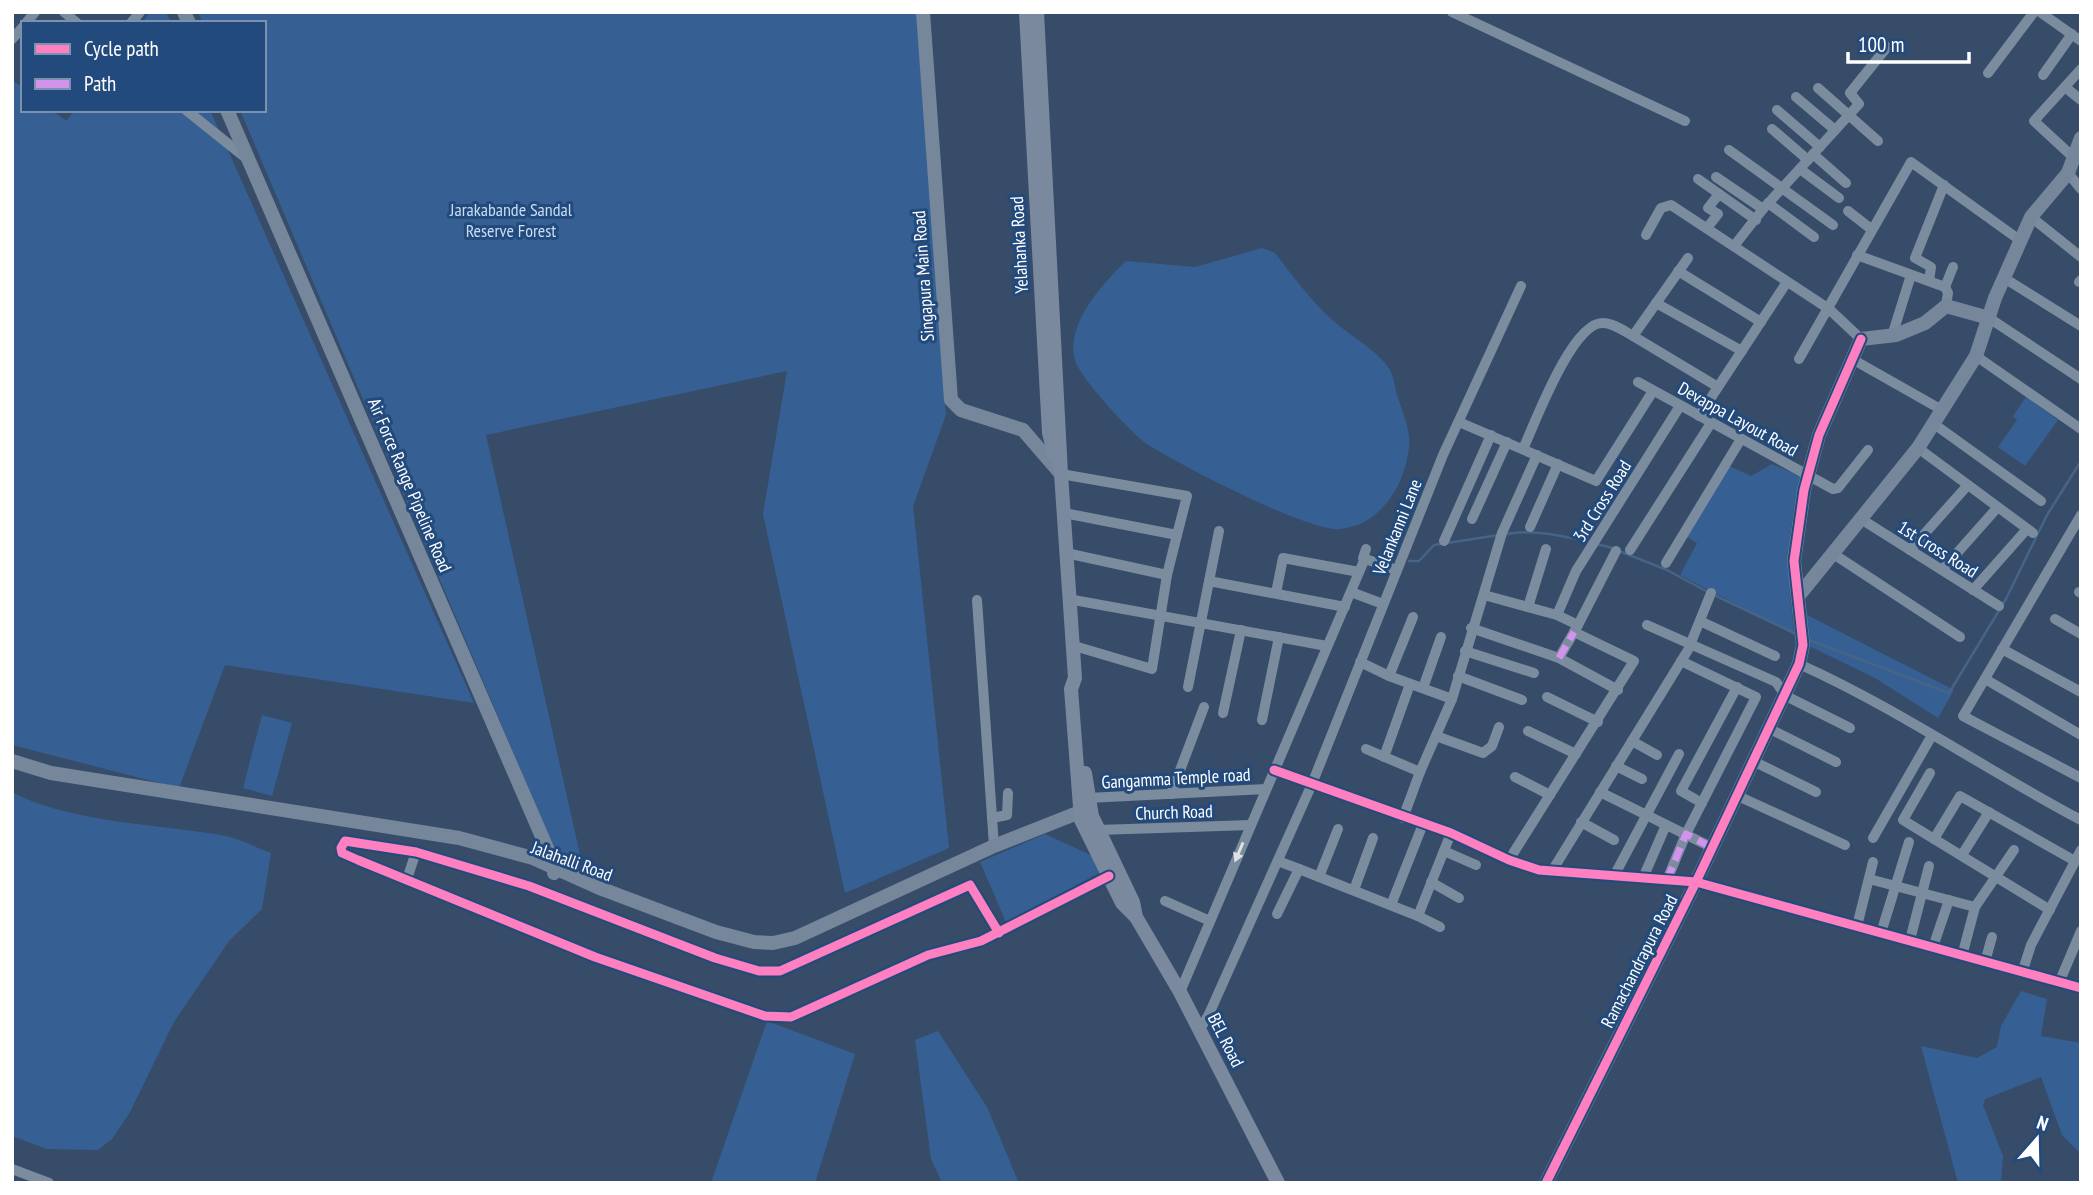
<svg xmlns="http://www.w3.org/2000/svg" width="2093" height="1195" font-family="'PT Sans Narrow',sans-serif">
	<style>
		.green { fill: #366093 }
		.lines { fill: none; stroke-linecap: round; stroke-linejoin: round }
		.stream { stroke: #466487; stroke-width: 2.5 }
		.street { stroke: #7b8c9f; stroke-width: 10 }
		.secondary { stroke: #77879b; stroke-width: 14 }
		.primary { stroke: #7a899e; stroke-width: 14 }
		.quiet { stroke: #d193ec; stroke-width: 7; stroke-dasharray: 14 7; stroke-linecap: butt }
		.cycleway-casing { stroke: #224a7c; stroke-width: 13 }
		.cycleway { stroke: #ff80c0; stroke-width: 9 }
		.oneway { fill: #dee2e7 }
		.labels { text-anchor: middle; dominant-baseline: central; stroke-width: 6; stroke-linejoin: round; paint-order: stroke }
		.park-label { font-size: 18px; fill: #c9ddf4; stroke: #224a7c }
		.street-label { font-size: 18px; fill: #fff; stroke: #224a7c }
	</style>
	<rect width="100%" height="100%" fill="#364c68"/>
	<g class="green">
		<polygon points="150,12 166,12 171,23 142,23"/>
		<polygon points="198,12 917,12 946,415 913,506 949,848 845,893 763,514 787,371 486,435 583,868 559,860 240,110 264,110 264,23 203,23"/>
		<polygon points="12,80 23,88 23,110 52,110 66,121 75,110 210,110 474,703 225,665 179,788 12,745"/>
		<path d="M 1262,248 L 1275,253 C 1292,275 1309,298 1330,318 C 1346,333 1379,351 1390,370 C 1394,377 1395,387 1397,395 C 1402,411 1411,430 1409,447 C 1405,484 1382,525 1340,529 C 1308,532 1178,464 1147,444 C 1132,434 1079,377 1075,360 C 1065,325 1102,284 1126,261 L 1195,267 Z"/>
		<polygon points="2026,397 2058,420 2025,466 1998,447 2017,420 2013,416"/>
		<path d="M 1772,464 L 1802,477 C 1785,531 1788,579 1794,634 L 1680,575 L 1697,543 L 1686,536 L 1729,466 L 1751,476 Z"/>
		<polygon points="1807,615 1954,690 1938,718 1875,678 1807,645"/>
		<polygon points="262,715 292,723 272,796 243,788"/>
		<path d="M 12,792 C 69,823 162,824 226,836 C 241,839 257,848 271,853 L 262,909 L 229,941 L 174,1022 L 130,1112 L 112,1139 L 98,1150 L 47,1149 L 12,1136 Z"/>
		<polygon points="1045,834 1099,859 1105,870 1006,922 980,862"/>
		<polygon points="2021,991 2047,999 2041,1036 2081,1043 2081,1154 2062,1135 2041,1077 1985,1099 1983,1105 2003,1156 2001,1183 1958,1183 1921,1046 1977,1058 1997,1047 2001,1026"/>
		<polygon points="767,1021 855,1054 815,1183 711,1183"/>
		<polygon points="938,1031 987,1107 1019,1183 942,1183 931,1159 915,1040"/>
	</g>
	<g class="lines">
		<g class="stream">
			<path d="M 1506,534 C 1533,529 1563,536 1589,542"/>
			<polyline points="1447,543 1499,535"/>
			<polyline points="1596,544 1613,548"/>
			<polyline points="1619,551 1667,570 1708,592"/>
			<polyline points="1409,561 1419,561 1434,545 1441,544"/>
			<polyline points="1714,595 1796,634"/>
			<polyline points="1809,640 1949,693 2006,599 2047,515 2081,461"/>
		</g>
		<g class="street">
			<polyline points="64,12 77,23"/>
			<polyline points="1452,12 1685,121"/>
			<polyline points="2040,12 2081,41"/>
			<polyline points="26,23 35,12"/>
			<polyline points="131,23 140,12"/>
			<polyline points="12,39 23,27"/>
			<polyline points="1988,73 2034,12"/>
			<polyline points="2043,75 2072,34"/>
			<polyline points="2065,87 2081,100"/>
			<polyline points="1818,88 1878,141"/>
			<polyline points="1796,97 1835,130"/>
			<polyline points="186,110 246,158"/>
			<polyline points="1777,110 1820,147"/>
			<polyline points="1772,129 1808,160"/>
			<polyline points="1729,150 1833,225"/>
			<polyline points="1813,154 1846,183"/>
			<polyline points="2073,157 2034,121 2081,69"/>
			<polyline points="1800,169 1839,198"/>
			<polyline points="2068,173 2081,189"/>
			<polyline points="1716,177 1763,209"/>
			<polyline points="1698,179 1756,220"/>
			<polyline points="1768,203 1814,237"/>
			<polyline points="1848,211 1871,229"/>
			<polyline points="2031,217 2081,257"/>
			<polyline points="1707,228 1718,214 1708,208 1719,194"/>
			<polyline points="1646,235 1661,208 1671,205 1829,309 1861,339"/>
			<polyline points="1734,246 1763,209 1859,104 1850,93 1887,47"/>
			<polyline points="1857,255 1945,287 1948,293 1946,306"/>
			<polyline points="1688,258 1633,336 1718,387"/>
			<polyline points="1678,271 1761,322"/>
			<polyline points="2004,278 2081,326"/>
			<polyline points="1929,281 1931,267 1915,258 1944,185"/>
			<polyline points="2079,282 2081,280"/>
			<polyline points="1945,287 1953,267"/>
			<polyline points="1656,303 1742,351"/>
			<polyline points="1989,318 2081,379"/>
			<polyline points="1892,336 1911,275"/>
			<polyline points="1976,356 2081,429"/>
			<polyline points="1799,359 1911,162 2021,241"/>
			<polyline points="1852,359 1942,410"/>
			<polyline points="1638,382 1833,489 1838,488 1868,450"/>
			<polyline points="1699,416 1787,282"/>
			<polyline points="1459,422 1596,481 1653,391"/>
			<polyline points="1934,424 2041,501"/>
			<polyline points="1918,448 2033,533"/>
			<path d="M 1523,449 C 1535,423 1572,322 1603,323 C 1613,323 1624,331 1633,336"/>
			<polyline points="1061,474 1187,496 1177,535"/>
			<polyline points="1064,513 1177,535 1167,575"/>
			<polyline points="2081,515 1963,716 2081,778"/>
			<polyline points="1472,519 1507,442"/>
			<polyline points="1861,519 1999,606"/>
			<polyline points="1530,527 1558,464"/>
			<polyline points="1444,541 1491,435"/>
			<polyline points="1366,549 1363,558 1396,570"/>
			<polyline points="1630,550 1711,423"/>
			<polyline points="1910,550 1967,486"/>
			<polyline points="1066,553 1167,575 1152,669 1071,645"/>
			<polyline points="1832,553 1960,637"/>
			<polyline points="1666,563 1741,439"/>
			<polyline points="1942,570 1997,508"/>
			<polyline points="1209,581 1345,607"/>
			<polyline points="1973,590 2027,529"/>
			<polyline points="1351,592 1383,604"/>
			<polyline points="2079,592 2081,593"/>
			<polyline points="1276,593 1283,558 1359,572"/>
			<polyline points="1484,595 1557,615 1578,625 1574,632 1634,661 1509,860"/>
			<polyline points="1068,599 1327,646"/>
			<polyline points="977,600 994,846"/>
			<polyline points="1528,607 1546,549"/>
			<polyline points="1557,615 1576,571 1680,406"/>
			<polyline points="2055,619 2081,634"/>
			<polyline points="1700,621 1775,656"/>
			<polyline points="1578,625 1616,551"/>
			<polyline points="1647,625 1776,682 1786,696 1850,728"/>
			<polyline points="1471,628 1559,658 1618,690"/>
			<polyline points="2002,649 2081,692"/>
			<polyline points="1465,651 1534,673"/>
			<polyline points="1559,658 1574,632"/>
			<polyline points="1360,662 1389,676 1413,617"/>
			<path d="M 1799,664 C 1897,708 1986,770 2081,820"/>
			<polyline points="1389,676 1452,699"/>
			<polyline points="1458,676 1522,700"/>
			<polyline points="1985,679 2081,735"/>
			<polyline points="1188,687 1219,531"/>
			<polyline points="1423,688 1441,637"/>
			<polyline points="1547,697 1598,722"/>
			<polyline points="1223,713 1241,630"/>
			<polyline points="1262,720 1279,637"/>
			<polyline points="1770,729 1836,762"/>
			<polyline points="1528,731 1576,754"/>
			<polyline points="1436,736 1483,753 1492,746 1499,727"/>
			<polyline points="1632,741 1657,755"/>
			<polyline points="1366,749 1420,772 1403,818"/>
			<polyline points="1384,757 1410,684"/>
			<polyline points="1755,762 1816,792"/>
			<polyline points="1616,766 1642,779"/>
			<polyline points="1274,770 1451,833 1509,860 1539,870 1696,882 2081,988"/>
			<polyline points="1420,772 1452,699 1502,533 1537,455"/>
			<polyline points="1930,773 1903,820 2050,910"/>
			<polyline points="1515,777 1550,795"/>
			<polyline points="1600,792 1713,848"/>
			<polyline points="1171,794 1204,707"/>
			<polyline points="1738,796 1845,845"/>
			<polyline points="1088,798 1266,789"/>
			<polyline points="1702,803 1681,791 1737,687"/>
			<polyline points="992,818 1007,815 1008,793"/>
			<polyline points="1581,822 1614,840"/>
			<polyline points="1098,830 1251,825"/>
			<polyline points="1873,838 1931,737"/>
			<polyline points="1934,839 1960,796 2075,861"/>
			<polyline points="1444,851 1476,865"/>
			<polyline points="1962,855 1989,812"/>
			<polyline points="1278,861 1299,869"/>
			<polyline points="1552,871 1688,650 1711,593"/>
			<polyline points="1614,876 1679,754"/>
			<polyline points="1319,877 1338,829"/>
			<polyline points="1643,878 1666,825"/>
			<polyline points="407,879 416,852"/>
			<polyline points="1869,879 1975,907"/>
			<polyline points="1667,880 1686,834 1756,697 1681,661"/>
			<polyline points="1431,882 1459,898"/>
			<polyline points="1354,890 1373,838"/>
			<polyline points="1165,901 1210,921"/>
			<polyline points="1391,905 1423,824"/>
			<polyline points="1277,914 1299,869 1418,916 1451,833"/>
			<polyline points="1418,916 1440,927"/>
			<polyline points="1857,926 1873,862"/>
			<polyline points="999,933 970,885 780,971 759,971 715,958 529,886 416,852 345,841 341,848 342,853 358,860 595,957 765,1016 791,1017 928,955 981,941 1109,876"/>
			<polyline points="1881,933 1909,842"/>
			<polyline points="1910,940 1929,866"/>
			<polyline points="1933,947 1949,900"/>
			<polyline points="1962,956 1975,907 2014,850"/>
			<polyline points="1985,962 1992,937"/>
			<polyline points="2022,973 2031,945 2081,850"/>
			<polyline points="2059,983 2081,931"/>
			<polyline points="1180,992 1363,563"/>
			<polyline points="1199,1031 1209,1014 1312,784 1443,455 1521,286"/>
			<polyline points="12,1169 49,1183"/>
		</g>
		<g class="secondary">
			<polyline points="184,12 189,23"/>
			<polyline points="923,12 951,400 961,410 1023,430 1061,474"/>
			<polyline points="227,110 556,869 554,873"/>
			<polyline points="1800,594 1918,448 1976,356 1995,298 2031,217 2068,173 2081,138"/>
			<polyline points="12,761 51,773 459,838 533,858 602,889 716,932 754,942 773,943 795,938 994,846 1090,808"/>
			<polyline points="1546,1183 1696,882 1799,664 1803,645 1794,561 1804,490 1819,435 1861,339 1896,335 1925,323 1946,306 1989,318"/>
		</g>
		<g class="primary">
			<polyline points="1026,12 1049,433 1055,456"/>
			<polyline points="1037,12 1061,474 1075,678 1071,689 1081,820 1122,903 1136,917 1180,992 1278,1183"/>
			<polyline points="1085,773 1092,816 1133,902 1136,917"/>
		</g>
		<g class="quiet">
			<polyline points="1559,658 1574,632"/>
			<polyline points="1667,880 1686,834 1713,848"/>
		</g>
		<g class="cycleway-casing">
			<g id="cycleway">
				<polyline points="1274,770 1451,833 1509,860 1539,870 1696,882 2081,988"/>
				<polyline points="999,933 970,885 780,971 759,971 715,958 529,886 416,852 345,841 341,848 342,853 358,860 595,957 765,1016 791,1017 928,955 981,941 1109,876"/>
				<polyline points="1546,1183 1696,882 1799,664 1803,645 1794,561 1804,490 1819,435 1861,339"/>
			</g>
		</g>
		<use href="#cycleway" class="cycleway"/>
	</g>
	<defs><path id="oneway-solid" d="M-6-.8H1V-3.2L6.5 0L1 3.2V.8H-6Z" transform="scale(1.75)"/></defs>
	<use class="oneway" href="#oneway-solid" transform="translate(1239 852) rotate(113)"/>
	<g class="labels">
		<g class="park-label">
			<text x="511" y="209">Jarakabande Sandal<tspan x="511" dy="21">Reserve Forest</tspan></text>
		</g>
		<g class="street-label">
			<text transform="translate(1019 245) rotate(-93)">Yelahanka Road</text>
			<text transform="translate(923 276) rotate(-94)">Singapura Main Road</text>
			<text transform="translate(1738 419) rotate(29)">Devappa Layout Road</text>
			<text transform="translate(410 485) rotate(67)">Air Force Range Pipeline Road</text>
			<text transform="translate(1602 501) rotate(-58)">3rd Cross Road</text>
			<text transform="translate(1397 527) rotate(-68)">Velankanni Lane</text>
			<text transform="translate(1938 549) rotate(32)">1st Cross Road</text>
			<text transform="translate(1176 778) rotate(-3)">Gangamma Temple road</text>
			<text transform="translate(1174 812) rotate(-2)">Church Road</text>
			<text transform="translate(572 861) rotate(20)">Jalahalli Road</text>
			<text transform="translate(1639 961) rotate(-63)">Ramachandrapura Road</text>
			<text transform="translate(1226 1040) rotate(63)">BEL Road</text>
		</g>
	</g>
	<rect width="2093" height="1195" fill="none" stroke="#ffffff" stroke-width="28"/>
	<rect x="21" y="21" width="245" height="91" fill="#224a7c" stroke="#7a92b0" stroke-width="2"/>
	<rect x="35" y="44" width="35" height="10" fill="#ff80c0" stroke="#7a92b0" stroke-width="2"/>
	<text x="84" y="56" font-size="21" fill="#ffffff">Cycle path</text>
	<rect x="35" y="79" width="35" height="10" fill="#d193ec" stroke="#7a92b0" stroke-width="2"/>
	<text x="84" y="91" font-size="21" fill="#ffffff">Path</text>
	<g transform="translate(2037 1139) rotate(20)" stroke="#224a7c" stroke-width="5" paint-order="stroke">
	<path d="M0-5L12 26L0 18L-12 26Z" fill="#ffffff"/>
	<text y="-10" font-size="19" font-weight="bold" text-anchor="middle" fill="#ffffff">N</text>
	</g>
	<path d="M1848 52v10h121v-10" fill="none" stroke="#ffffff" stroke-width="3.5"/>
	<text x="1858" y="52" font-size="21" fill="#ffffff" stroke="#224a7c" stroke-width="5" paint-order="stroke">100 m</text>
</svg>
